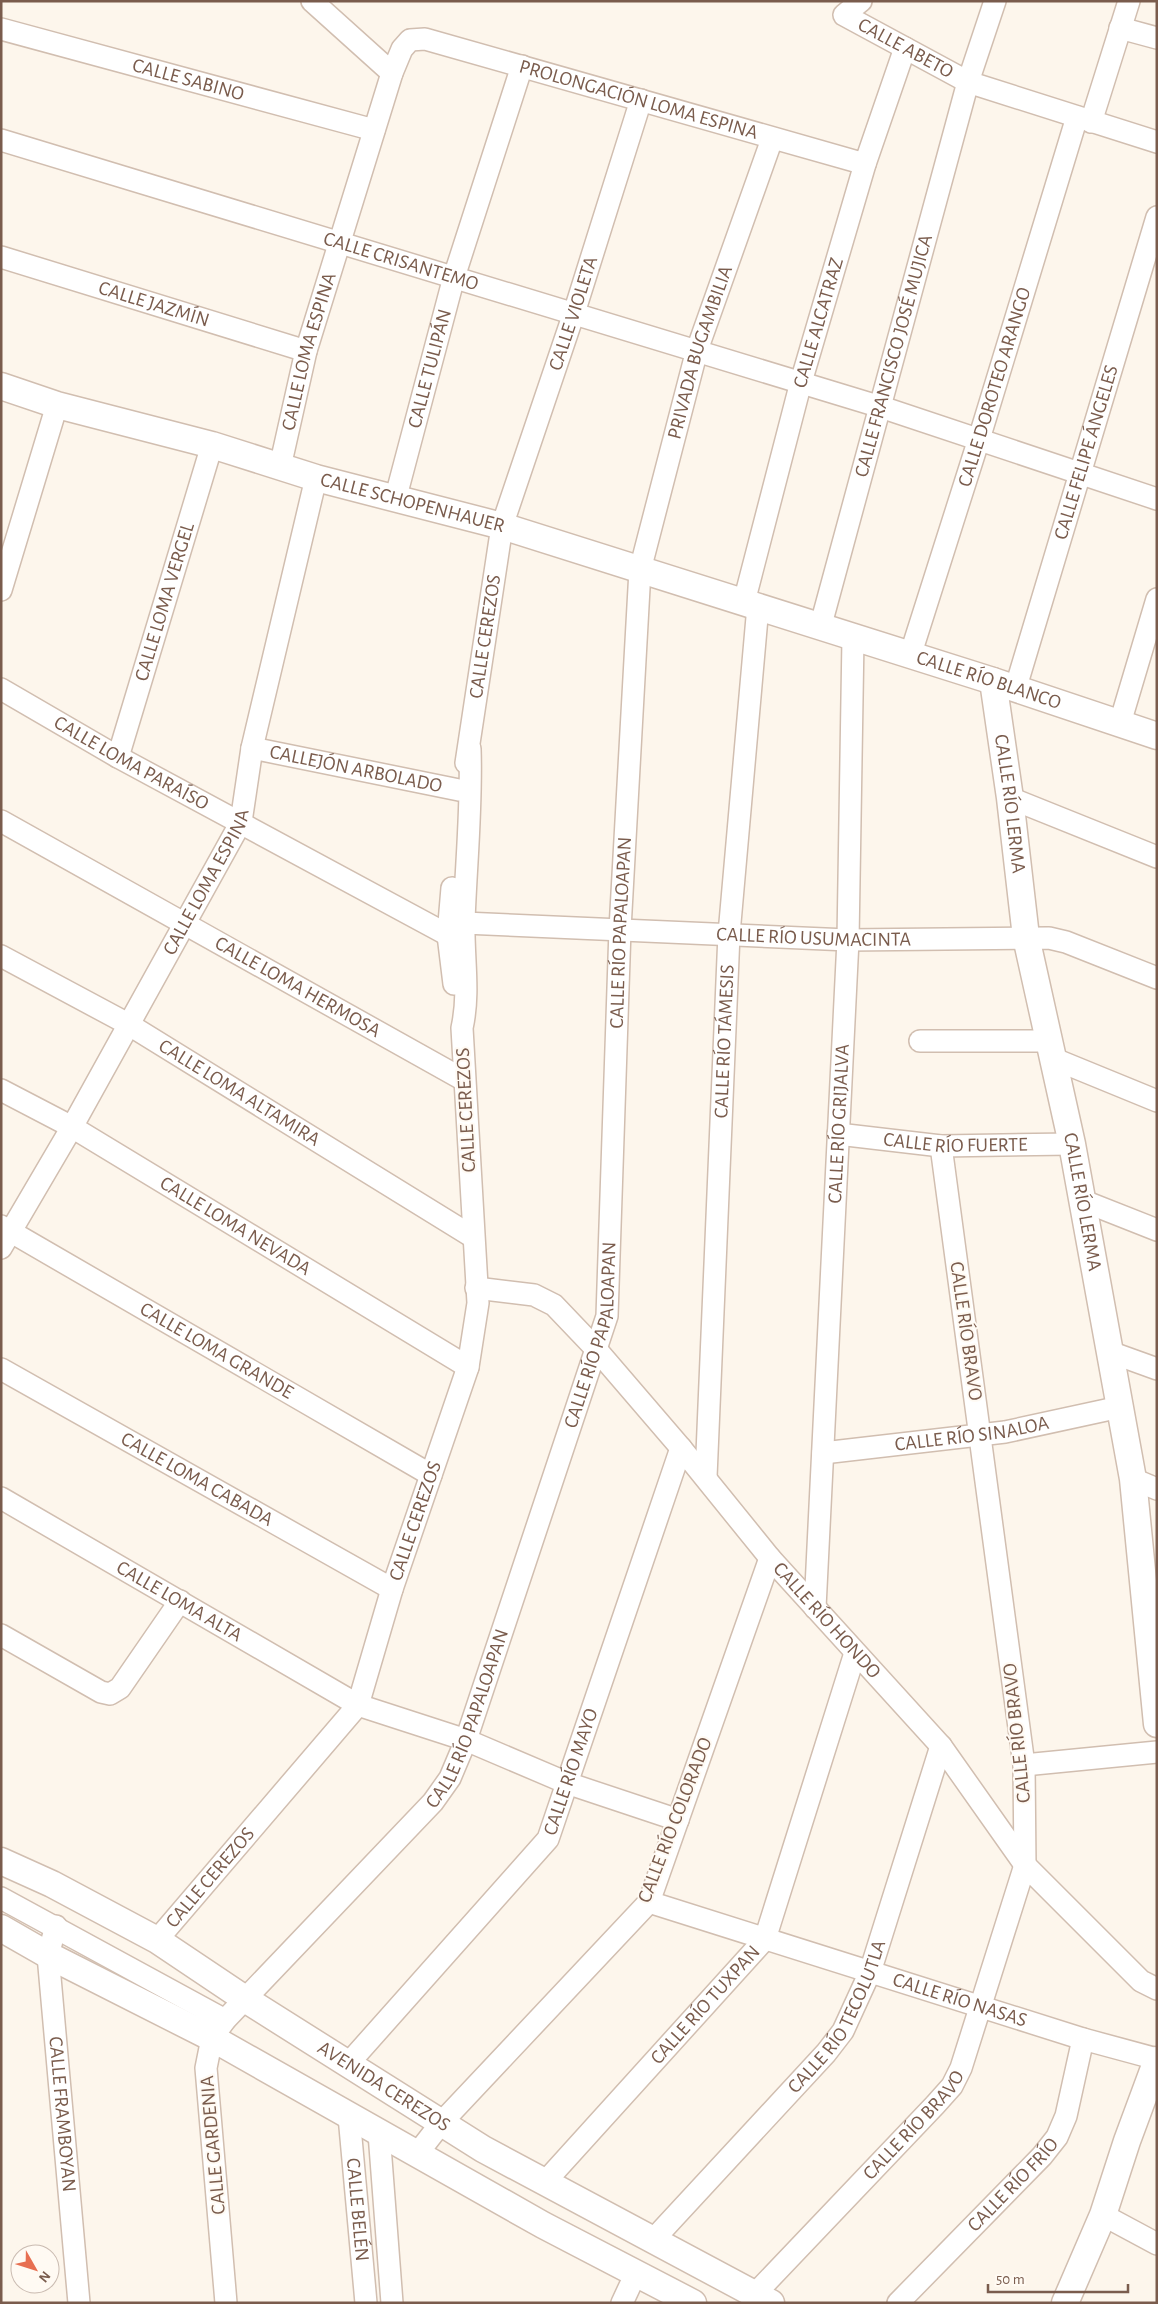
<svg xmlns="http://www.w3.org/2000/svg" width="1158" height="2304" font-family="'Alegreya Sans',sans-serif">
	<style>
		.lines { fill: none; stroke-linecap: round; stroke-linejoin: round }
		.minor-casing { stroke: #d1beb0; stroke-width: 24 }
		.tertiary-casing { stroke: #d1beb0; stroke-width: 29 }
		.minor { stroke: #fff; stroke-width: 21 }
		.tertiary { stroke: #fff; stroke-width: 26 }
		.labels { text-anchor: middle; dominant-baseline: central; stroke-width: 4; stroke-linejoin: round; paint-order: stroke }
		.street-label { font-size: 20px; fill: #7a5c4d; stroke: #fffaf3 }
	</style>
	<rect width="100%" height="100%" fill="#fdf6ec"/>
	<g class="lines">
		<g class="minor-casing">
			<g id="minor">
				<polyline points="312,1 392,73"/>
				<path id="s1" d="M 861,1 L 844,15 L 968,82 L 1157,142"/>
				<polyline points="1120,28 1157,38"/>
				<path id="s2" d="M 1,29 L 374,130"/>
				<polyline points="1091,122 1129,1"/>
				<path id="s3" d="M 1,140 L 881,407 L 1157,499"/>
				<path id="s4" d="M 1,257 L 306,351"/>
				<path id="s5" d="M 280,467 L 306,351 L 392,73 L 402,49 L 410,40 L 425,39 L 865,164"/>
				<path id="s6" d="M 395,500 L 454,277 L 522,66"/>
				<polyline points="1,590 57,405"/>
				<path id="s7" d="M 744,602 L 801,382 L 865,164 L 905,48"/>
				<path id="s8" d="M 820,628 L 968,82 L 995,1"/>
				<path id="s9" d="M 910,656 L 979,439 L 1077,117"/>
				<path id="s10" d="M 1,689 L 118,757 L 448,935"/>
				<path id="s11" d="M 1015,690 L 1157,217"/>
				<polyline points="1120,723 1157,599"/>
				<path id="s12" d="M 252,748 L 459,790"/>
				<path id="s13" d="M 118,757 L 212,445"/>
				<path id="s14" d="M 466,763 L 502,526 L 574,313 L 641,100"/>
				<polyline points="1010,798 1157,857"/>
				<path id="s15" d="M 1,821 L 464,1080"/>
				<polyline points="452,888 448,935 454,984"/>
				<path id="s16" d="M 464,923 L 848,940 L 1049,938 L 1066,942 L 1157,978"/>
				<path id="s17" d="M 1,956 L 128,1024 L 473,1237"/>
				<polyline points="920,1041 1049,1041"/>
				<polyline points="1052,1058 1157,1101"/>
				<path id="s18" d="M 1,1090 L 72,1127 L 468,1367"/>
				<path id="s19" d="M 838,1134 L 941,1146 L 1072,1144"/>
				<polyline points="1081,1200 1157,1230"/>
				<path id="s20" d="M 1,1226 L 431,1475"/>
				<path id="s21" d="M 1,1248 L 72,1127 L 241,822 L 252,748 L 316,478"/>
				<path id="s22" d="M 476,1288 L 534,1295 L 554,1305 L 596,1349 L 681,1448 L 770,1558 L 941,1746 L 1025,1865 L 1141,1981 L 1157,1989"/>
				<polyline points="1110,1352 1157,1369"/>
				<path id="s23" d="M 1,1369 L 392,1589"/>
				<path id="s24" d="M 823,1453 L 1005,1432 L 1120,1407"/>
				<path id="s25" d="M 706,1477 L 729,934 L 758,606"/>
				<polyline points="1133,1479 1157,1489"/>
				<path id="s26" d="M 1,1498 L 358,1705 L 466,1740 L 567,1783 L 678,1820"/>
				<path id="s27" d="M 815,1608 L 848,940 L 853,638"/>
				<polyline points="1,1635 101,1692 110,1694 120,1688 180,1601"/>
				<polyline points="1024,1765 1157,1752"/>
				<polyline points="1,1898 225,2020"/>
				<path id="s28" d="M 649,1902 L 1083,2039 L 1157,2059"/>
				<path id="s29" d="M 56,1926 L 48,1955 L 79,2303"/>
				<path id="s30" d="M 157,1940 L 358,1705 L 392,1589 L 468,1367 L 478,1303 L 462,1028 C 470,992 463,958 464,921 C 466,864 472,807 470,749"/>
				<path id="s31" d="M 348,2064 L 548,1839 L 681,1448"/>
				<path id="s32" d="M 349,2116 L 366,2303"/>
				<polyline points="379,2133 392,2303"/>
				<polyline points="417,2154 442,2122 649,1902 770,1558"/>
				<path id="s33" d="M 545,2182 L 765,1939 L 855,1653"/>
				<polyline points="1103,2215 1157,2244"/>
				<path id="s34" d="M 653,2240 L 826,2053 L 843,2031 L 870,1972 L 941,1746"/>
				<path id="s35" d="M 755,2294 L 935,2105 L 952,2086 L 961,2068 L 1025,1865 L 1024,1765 L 941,1146"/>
				<path id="s36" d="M 226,2303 L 206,2068 L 212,2038 L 225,2020 L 433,1802 L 450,1778 L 466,1740 L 607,1316 L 620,929 L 640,570 L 697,350 L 772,139"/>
				<polyline points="622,2303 636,2273"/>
				<path id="s37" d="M 898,2303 L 1042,2156 L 1057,2137 L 1066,2116 L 1083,2039"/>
			</g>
		</g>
		<g class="tertiary-casing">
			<g id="tertiary">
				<path id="s38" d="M 1,386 L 57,405 L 212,445 L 316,478 L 502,526 L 993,681 L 1157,736"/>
				<path id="s39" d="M 993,681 L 1010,798 L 1026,937 L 1072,1144 L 1133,1479 L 1157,1724"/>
				<path id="s40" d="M 1,1861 L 52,1884 L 157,1940 L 245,1999 L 483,2149 L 771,2303"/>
				<polyline points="1,1928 48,1955 212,2038 543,2225 693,2303"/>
				<polyline points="1065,2303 1103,2215 1127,2141 1157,2060"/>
			</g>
		</g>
		<use href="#minor" class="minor"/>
		<use href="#tertiary" class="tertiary"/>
	</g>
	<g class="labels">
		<g class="street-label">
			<text stroke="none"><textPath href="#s1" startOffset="92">CALLE ABETO</textPath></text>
			<text stroke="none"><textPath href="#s2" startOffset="194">CALLE SABINO</textPath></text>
			<text stroke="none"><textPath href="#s5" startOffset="685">PROLONGACIÓN LOMA ESPINA</textPath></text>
			<text stroke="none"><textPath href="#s3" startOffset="418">CALLE CRISANTEMO</textPath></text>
			<text stroke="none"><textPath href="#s4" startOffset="160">CALLE JAZMÍN</textPath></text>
			<text stroke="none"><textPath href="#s14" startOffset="464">CALLE VIOLETA</textPath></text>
			<text stroke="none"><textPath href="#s7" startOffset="289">CALLE ALCATRAZ</textPath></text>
			<text stroke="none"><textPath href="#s5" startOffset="119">CALLE LOMA ESPINA</textPath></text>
			<text stroke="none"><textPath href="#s36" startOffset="2080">PRIVADA BUGAMBILIA</textPath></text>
			<text stroke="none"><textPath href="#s8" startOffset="282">CALLE FRANCISCO JOSÉ MUJICA</textPath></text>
			<text stroke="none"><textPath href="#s6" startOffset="136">CALLE TULIPÁN</textPath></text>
			<text stroke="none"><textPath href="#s9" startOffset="282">CALLE DOROTEO ARANGO</textPath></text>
			<text stroke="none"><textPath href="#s11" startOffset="248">CALLE FELIPE ÁNGELES</textPath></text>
			<text stroke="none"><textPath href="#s38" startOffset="428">CALLE SCHOPENHAUER</textPath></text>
			<text stroke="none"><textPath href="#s13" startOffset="162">CALLE LOMA VERGEL</textPath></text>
			<text stroke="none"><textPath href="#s14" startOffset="128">CALLE CEREZOS</textPath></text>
			<text stroke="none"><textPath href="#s38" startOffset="1031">CALLE RÍO BLANCO</textPath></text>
			<text stroke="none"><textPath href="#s10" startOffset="150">CALLE LOMA PARAÍSO</textPath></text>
			<text stroke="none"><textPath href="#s12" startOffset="106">CALLEJÓN ARBOLADO</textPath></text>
			<text stroke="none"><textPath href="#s39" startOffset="124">CALLE RÍO LERMA</textPath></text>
			<text stroke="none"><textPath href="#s21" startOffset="420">CALLE LOMA ESPINA</textPath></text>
			<text stroke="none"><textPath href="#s36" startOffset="1491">CALLE RÍO PAPALOAPAN</textPath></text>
			<text stroke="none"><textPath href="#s16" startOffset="350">CALLE RÍO USUMACINTA</textPath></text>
			<text stroke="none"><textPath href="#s15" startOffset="340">CALLE LOMA HERMOSA</textPath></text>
			<text stroke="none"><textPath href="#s25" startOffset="436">CALLE RÍO TÁMESIS</textPath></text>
			<text stroke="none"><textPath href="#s17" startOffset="275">CALLE LOMA ALTAMIRA</textPath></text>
			<text transform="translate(466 1110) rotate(-93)">CALLE CEREZOS</text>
			<text stroke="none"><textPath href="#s27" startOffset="485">CALLE RÍO GRIJALVA</textPath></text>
			<text stroke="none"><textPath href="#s19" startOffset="118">CALLE RÍO FUERTE</textPath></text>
			<text stroke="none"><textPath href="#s39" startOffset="529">CALLE RÍO LERMA</textPath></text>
			<text stroke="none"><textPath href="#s18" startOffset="271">CALLE LOMA NEVADA</textPath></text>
			<text transform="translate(966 1331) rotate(82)">CALLE RÍO BRAVO</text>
			<text stroke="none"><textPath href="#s36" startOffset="1086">CALLE RÍO PAPALOAPAN</textPath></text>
			<text stroke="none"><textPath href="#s20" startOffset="249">CALLE LOMA GRANDE</textPath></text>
			<text stroke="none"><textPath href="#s24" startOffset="150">CALLE RÍO SINALOA</textPath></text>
			<text stroke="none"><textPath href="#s23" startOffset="225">CALLE LOMA CABADA</textPath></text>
			<text stroke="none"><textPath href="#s30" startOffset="502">CALLE CEREZOS</textPath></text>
			<text stroke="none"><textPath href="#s26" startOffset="206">CALLE LOMA ALTA</textPath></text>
			<text stroke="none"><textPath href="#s22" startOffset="498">CALLE RÍO HONDO</textPath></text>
			<text stroke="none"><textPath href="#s36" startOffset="681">CALLE RÍO PAPALOAPAN</textPath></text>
			<text transform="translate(1017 1733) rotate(-96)">CALLE RÍO BRAVO</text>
			<text stroke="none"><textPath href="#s31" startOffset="372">CALLE RÍO MAYO</textPath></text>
			<text transform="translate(675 1820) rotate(-69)">CALLE RÍO COLORADO</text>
			<text stroke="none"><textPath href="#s30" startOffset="82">CALLE CEREZOS</textPath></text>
			<text stroke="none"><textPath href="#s28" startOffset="326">CALLE RÍO NASAS</textPath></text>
			<text stroke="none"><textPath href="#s33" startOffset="239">CALLE RÍO TUXPAN</textPath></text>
			<text stroke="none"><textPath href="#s34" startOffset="292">CALLE RÍO TECOLUTLA</textPath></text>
			<text stroke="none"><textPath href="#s40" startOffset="445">AVENIDA CEREZOS</textPath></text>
			<text stroke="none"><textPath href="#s29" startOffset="190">CALLE FRAMBOYAN</textPath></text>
			<text stroke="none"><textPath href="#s35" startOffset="232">CALLE RÍO BRAVO</textPath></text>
			<text transform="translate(213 2145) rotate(-95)">CALLE GARDENIA</text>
			<text stroke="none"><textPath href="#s37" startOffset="165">CALLE RÍO FRÍO</textPath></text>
			<text stroke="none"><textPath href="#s32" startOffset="94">CALLE BELÉN</textPath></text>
		</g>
	</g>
	<rect width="1158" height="2304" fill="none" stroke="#7a5c4d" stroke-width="5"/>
	<g transform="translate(35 2269) rotate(129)"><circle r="24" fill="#fffaf3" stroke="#cabbb1"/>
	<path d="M0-4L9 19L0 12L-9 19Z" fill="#e76f51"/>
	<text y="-8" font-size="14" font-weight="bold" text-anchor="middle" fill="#7a5c4d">N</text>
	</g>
	<path d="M988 2284v8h140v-8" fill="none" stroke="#7a5c4d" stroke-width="2.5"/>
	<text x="996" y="2284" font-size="15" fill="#7a5c4d" stroke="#fffaf3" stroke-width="4" paint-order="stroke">50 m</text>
</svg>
